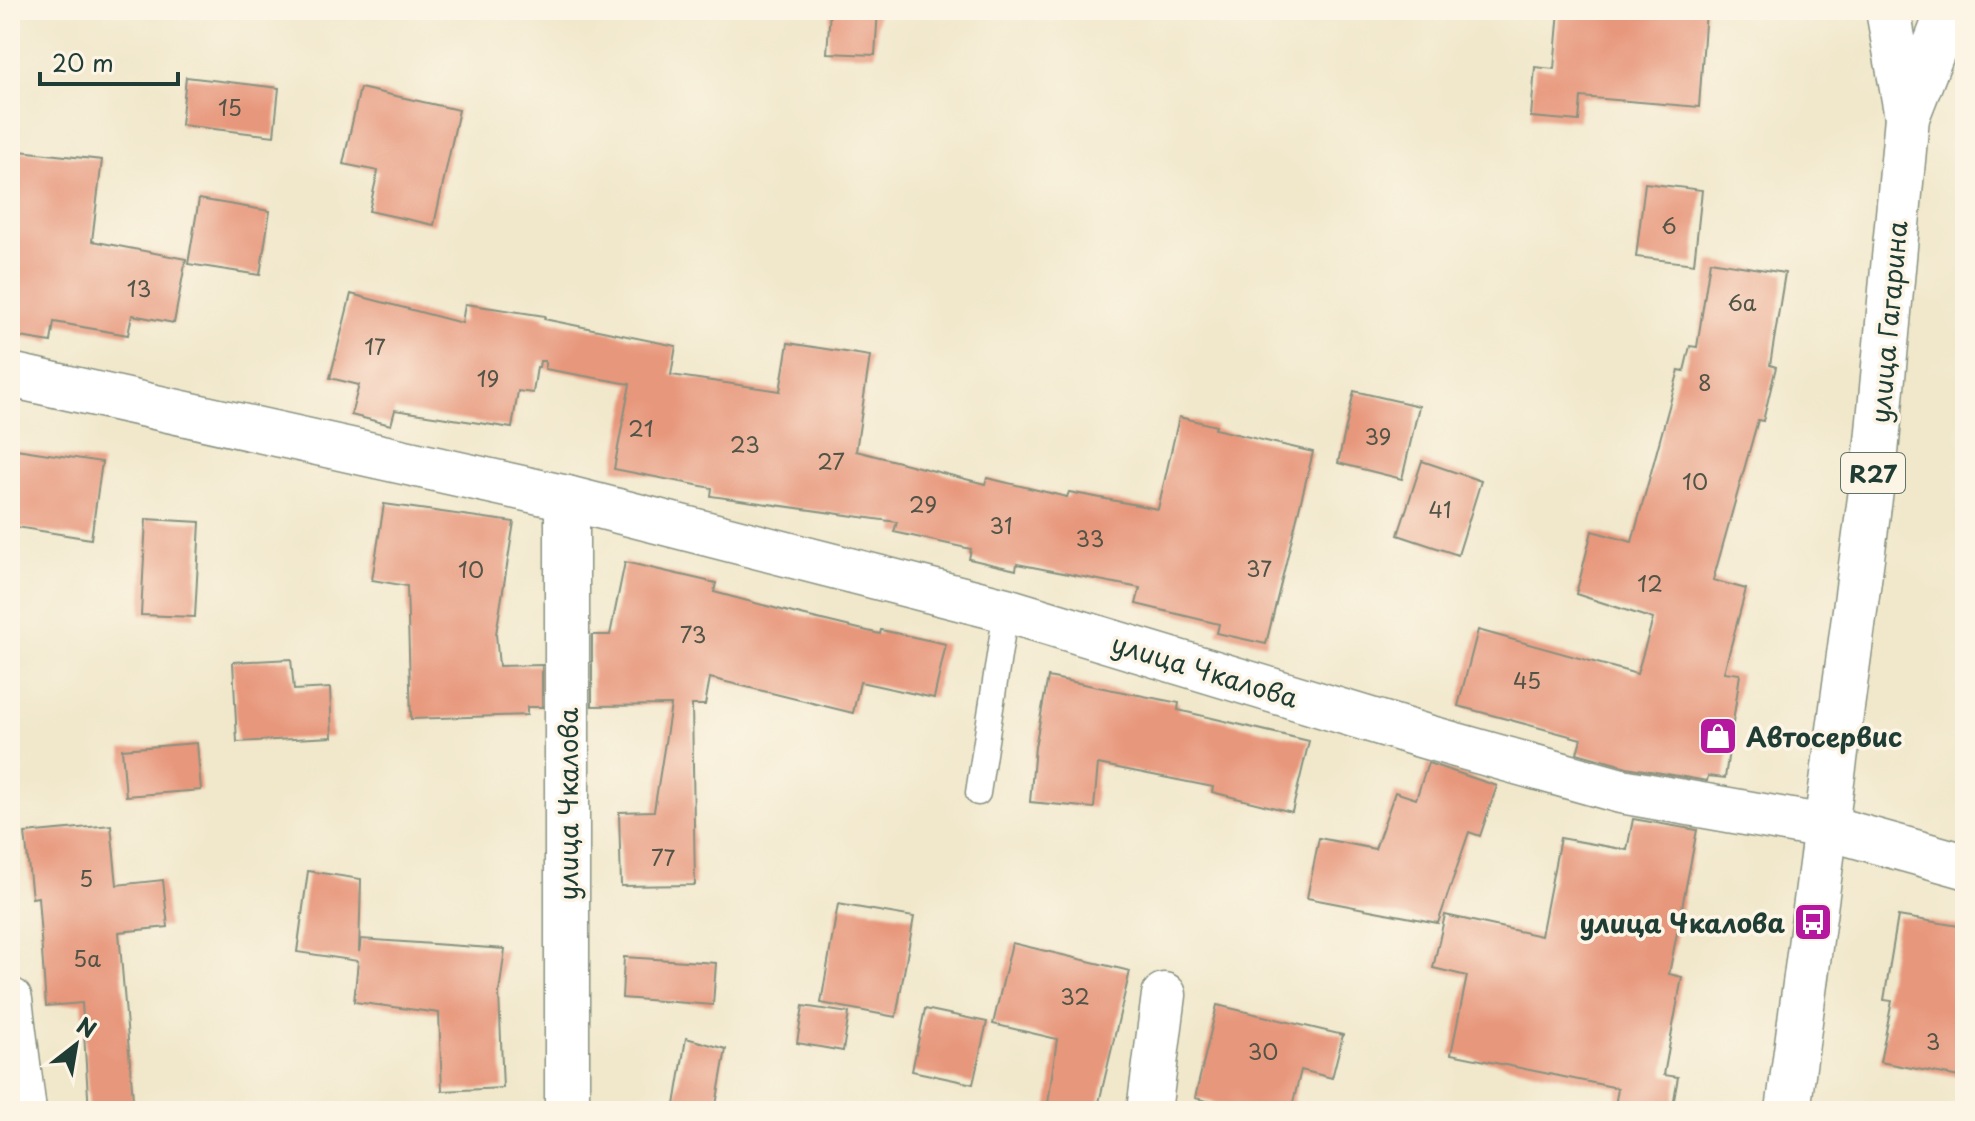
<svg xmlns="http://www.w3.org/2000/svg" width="1975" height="1121" font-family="'Playpen Sans',sans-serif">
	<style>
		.building { fill: #e7977c }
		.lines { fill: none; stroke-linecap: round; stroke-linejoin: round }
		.service-casing { stroke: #889280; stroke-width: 27 }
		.minor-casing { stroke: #889280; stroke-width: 47 }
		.primary-casing { stroke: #889280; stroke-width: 47 }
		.service { stroke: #fff; stroke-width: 24 }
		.minor { stroke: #fff; stroke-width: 44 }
		.primary { stroke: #fff; stroke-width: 44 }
		.labels { text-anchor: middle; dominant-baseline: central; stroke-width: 7; stroke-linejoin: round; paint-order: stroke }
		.number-label { font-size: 22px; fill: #515446 }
		.shield { fill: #fcf5e5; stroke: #617469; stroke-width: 2 }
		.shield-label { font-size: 24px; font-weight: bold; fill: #1f3d34 }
		.street-label { font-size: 26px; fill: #1f3d34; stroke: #fcf5e5 }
		.poi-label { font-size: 26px; font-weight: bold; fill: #1f3d34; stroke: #fcf5e5; text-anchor: start }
	</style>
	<rect width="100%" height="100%" fill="#fcf5e5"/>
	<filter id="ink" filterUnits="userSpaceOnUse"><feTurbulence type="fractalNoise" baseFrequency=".0125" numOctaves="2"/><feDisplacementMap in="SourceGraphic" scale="16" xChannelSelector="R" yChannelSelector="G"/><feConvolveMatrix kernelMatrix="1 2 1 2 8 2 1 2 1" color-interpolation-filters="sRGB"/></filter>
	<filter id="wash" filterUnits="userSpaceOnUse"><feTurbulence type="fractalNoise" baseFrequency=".006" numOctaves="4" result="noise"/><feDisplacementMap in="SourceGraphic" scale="32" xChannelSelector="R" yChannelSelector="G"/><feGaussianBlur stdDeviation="1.8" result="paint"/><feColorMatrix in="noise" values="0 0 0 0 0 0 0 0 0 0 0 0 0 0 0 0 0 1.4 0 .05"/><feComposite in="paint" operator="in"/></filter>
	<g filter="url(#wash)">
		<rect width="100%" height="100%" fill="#f1e8cc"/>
		<g id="blocks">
			<g class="building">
				<polygon points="830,10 878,10 875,55 827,53"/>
				<polygon points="1559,10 1706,10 1699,107 1581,97 1579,121 1531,117 1535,67 1554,69"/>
				<polygon points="186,77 279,88 274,136 181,125"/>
				<polygon points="360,88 459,110 434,225 369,211 378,171 343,164"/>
				<polygon points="10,150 102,160 92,241 186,259 174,323 132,315 128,335 54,322 51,342 14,336 20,298 10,296"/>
				<polygon points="1645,183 1702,190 1694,264 1636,257"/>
				<polygon points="199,199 270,211 260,275 188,264"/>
				<polygon points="1710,261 1785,273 1770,365 1776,367 1763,421 1758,420 1713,580 1746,589 1724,672 1740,674 1725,778 1708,776 1707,781 1627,767 1577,753 1581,739 1458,706 1478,630 1637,674 1653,619 1576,594 1592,531 1632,542 1679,370 1684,371 1690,346 1697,347"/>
				<polygon points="351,294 462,323 465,304 545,316 544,319 676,346 671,375 780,391 788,343 870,356 856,451 985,484 987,478 1067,497 1069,492 1158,509 1179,417 1216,426 1215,429 1313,452 1266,644 1217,633 1219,624 1136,604 1140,588 1017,564 1016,570 969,559 971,549 894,532 897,522 711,496 712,488 614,469 630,384 545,369 545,361 540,361 539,367 537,367 533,393 518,391 512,428 395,410 391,425 351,415 359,385 330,378"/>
				<polygon points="1354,391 1419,406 1402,479 1338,463"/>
				<polygon points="16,449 102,462 91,539 10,526 10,489"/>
				<polygon points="1422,461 1481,481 1458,555 1398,535"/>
				<polygon points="384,504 514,522 496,634 499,666 542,665 542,707 527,707 527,715 411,719 407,586 372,580"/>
				<polygon points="146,519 200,522 195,617 141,615"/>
				<polygon points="625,562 716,583 714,592 793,613 880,634 881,630 946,644 934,698 860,682 853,713 710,678 705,705 692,705 695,885 621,886 619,812 654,811 671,705 592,706 592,635 610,635"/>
				<polygon points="291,659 294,690 330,688 332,737 237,742 233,662"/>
				<polygon points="1048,677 1179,703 1178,710 1309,741 1292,812 1212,792 1213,787 1098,764 1094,808 1030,802 1035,747"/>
				<polygon points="197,743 201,790 126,796 122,749"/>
				<polygon points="1428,763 1497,786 1480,836 1469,832 1438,923 1307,898 1319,838 1375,849 1395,792 1416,799"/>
				<polygon points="1633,819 1697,830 1669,974 1682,977 1664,1075 1678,1077 1672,1111 1645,1111 1615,1106 1618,1088 1451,1054 1467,976 1433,968 1445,915 1541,936 1560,838 1627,850"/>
				<polygon points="111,825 117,885 163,880 168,927 119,932 134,1111 89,1111 82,1003 46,1006 38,897 32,898 25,833"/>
				<polygon points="308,871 361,879 359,952 361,939 505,949 499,993 503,1088 442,1091 439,1013 354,1002 358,961 297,952"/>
				<polygon points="838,904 914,917 896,1017 821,1003"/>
				<polygon points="1898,916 1965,927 1965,1078 1880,1062 1892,1001 1884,1000"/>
				<polygon points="1012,943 1130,971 1097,1111 1047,1111 1057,1039 993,1024"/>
				<polygon points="624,957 716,963 713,1005 622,998"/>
				<polygon points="1217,1005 1343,1035 1332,1078 1301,1070 1291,1111 1247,1111 1195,1098"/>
				<polygon points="803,1006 849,1013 843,1051 797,1043"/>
				<polygon points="925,1009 987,1022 973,1084 912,1071"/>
				<polygon points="686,1038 726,1049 715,1111 674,1111"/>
			</g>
		</g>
	</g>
	<g filter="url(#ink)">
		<use href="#blocks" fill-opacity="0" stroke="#889280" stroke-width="2"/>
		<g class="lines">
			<g class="service-casing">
				<polyline id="service" points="978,793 1006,610"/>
			</g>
			<g class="minor-casing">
				<g id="minor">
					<polyline points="1907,117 1949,10"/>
					<polyline points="10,375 567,498 1006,610 1427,737 1621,791 1825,827 1965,866"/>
					<polyline points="567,498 567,1111"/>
					<polyline points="10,1000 24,1111"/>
					<polyline points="1149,1111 1164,995"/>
				</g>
			</g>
			<g class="primary-casing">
				<polyline id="primary" points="1788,1111 1876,453 1907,117 1888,10"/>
			</g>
			<use href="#service" class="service"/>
			<use href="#minor" class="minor"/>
			<use href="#primary" class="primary"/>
		</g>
	</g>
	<defs>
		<g id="shop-square" transform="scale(2)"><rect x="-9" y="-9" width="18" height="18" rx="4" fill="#b5179e" stroke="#fcf5e5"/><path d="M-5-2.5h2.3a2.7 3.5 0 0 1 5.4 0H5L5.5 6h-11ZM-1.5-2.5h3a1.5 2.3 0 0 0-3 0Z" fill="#fff"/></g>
		<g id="bus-square" transform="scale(2)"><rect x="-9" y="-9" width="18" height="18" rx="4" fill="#b5179e" stroke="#fcf5e5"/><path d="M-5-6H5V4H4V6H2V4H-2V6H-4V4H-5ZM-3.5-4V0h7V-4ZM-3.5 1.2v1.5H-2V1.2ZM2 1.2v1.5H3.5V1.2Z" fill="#fff"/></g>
	</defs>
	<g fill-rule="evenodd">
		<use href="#shop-square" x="1718" y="736"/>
		<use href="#bus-square" x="1813" y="922"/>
	</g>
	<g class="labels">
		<g class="number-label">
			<text x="230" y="106">15</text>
			<text x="1669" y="224">6</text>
			<text x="139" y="287">13</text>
			<text x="1742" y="301">6а</text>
			<text x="375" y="345">17</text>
			<text x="488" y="377">19</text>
			<text x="1705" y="381">8</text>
			<text x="641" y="427">21</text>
			<text x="1378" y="435">39</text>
			<text x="745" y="443">23</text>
			<text x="831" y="460">27</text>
			<text x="1695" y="480">10</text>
			<text x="923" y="503">29</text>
			<text x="1440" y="508">41</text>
			<text x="1001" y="524">31</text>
			<text x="1090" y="537">33</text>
			<text x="1259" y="567">37</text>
			<text x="471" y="568">10</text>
			<text x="1650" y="582">12</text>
			<text x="693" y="633">73</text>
			<text x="1527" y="679">45</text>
			<text x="663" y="856">77</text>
			<text x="86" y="877">5</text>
			<text x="87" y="957">5а</text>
			<text x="1075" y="995">32</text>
			<text x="1933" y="1040">3</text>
			<text x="1263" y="1050">30</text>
		</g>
		<rect class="shield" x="1841" y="453" width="64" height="40" rx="6"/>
		<g class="shield-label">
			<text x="1873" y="473">R27</text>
		</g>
		<g class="street-label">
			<text transform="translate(1888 322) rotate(-85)">улица Гагарина</text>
			<text transform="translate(1205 670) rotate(17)">улица Чкалова</text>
			<text transform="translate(567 804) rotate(-90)">улица Чкалова</text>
		</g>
		<g class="poi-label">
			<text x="1746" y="736">Автосервис</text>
			<text x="1785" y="922" text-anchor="end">улица Чкалова</text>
		</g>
	</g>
	<rect width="1975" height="1121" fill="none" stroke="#fcf5e5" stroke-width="40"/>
	<g transform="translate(76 1045) rotate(31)" stroke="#fcf5e5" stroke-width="6" paint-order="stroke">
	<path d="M0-6L14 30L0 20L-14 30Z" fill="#1f3d34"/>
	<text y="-12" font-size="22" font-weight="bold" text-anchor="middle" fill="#1f3d34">N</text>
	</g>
	<path d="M40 72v12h138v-12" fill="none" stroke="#1f3d34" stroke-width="4"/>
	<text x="52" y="72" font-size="24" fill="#1f3d34" stroke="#fcf5e5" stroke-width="6" paint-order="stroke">20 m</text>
</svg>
